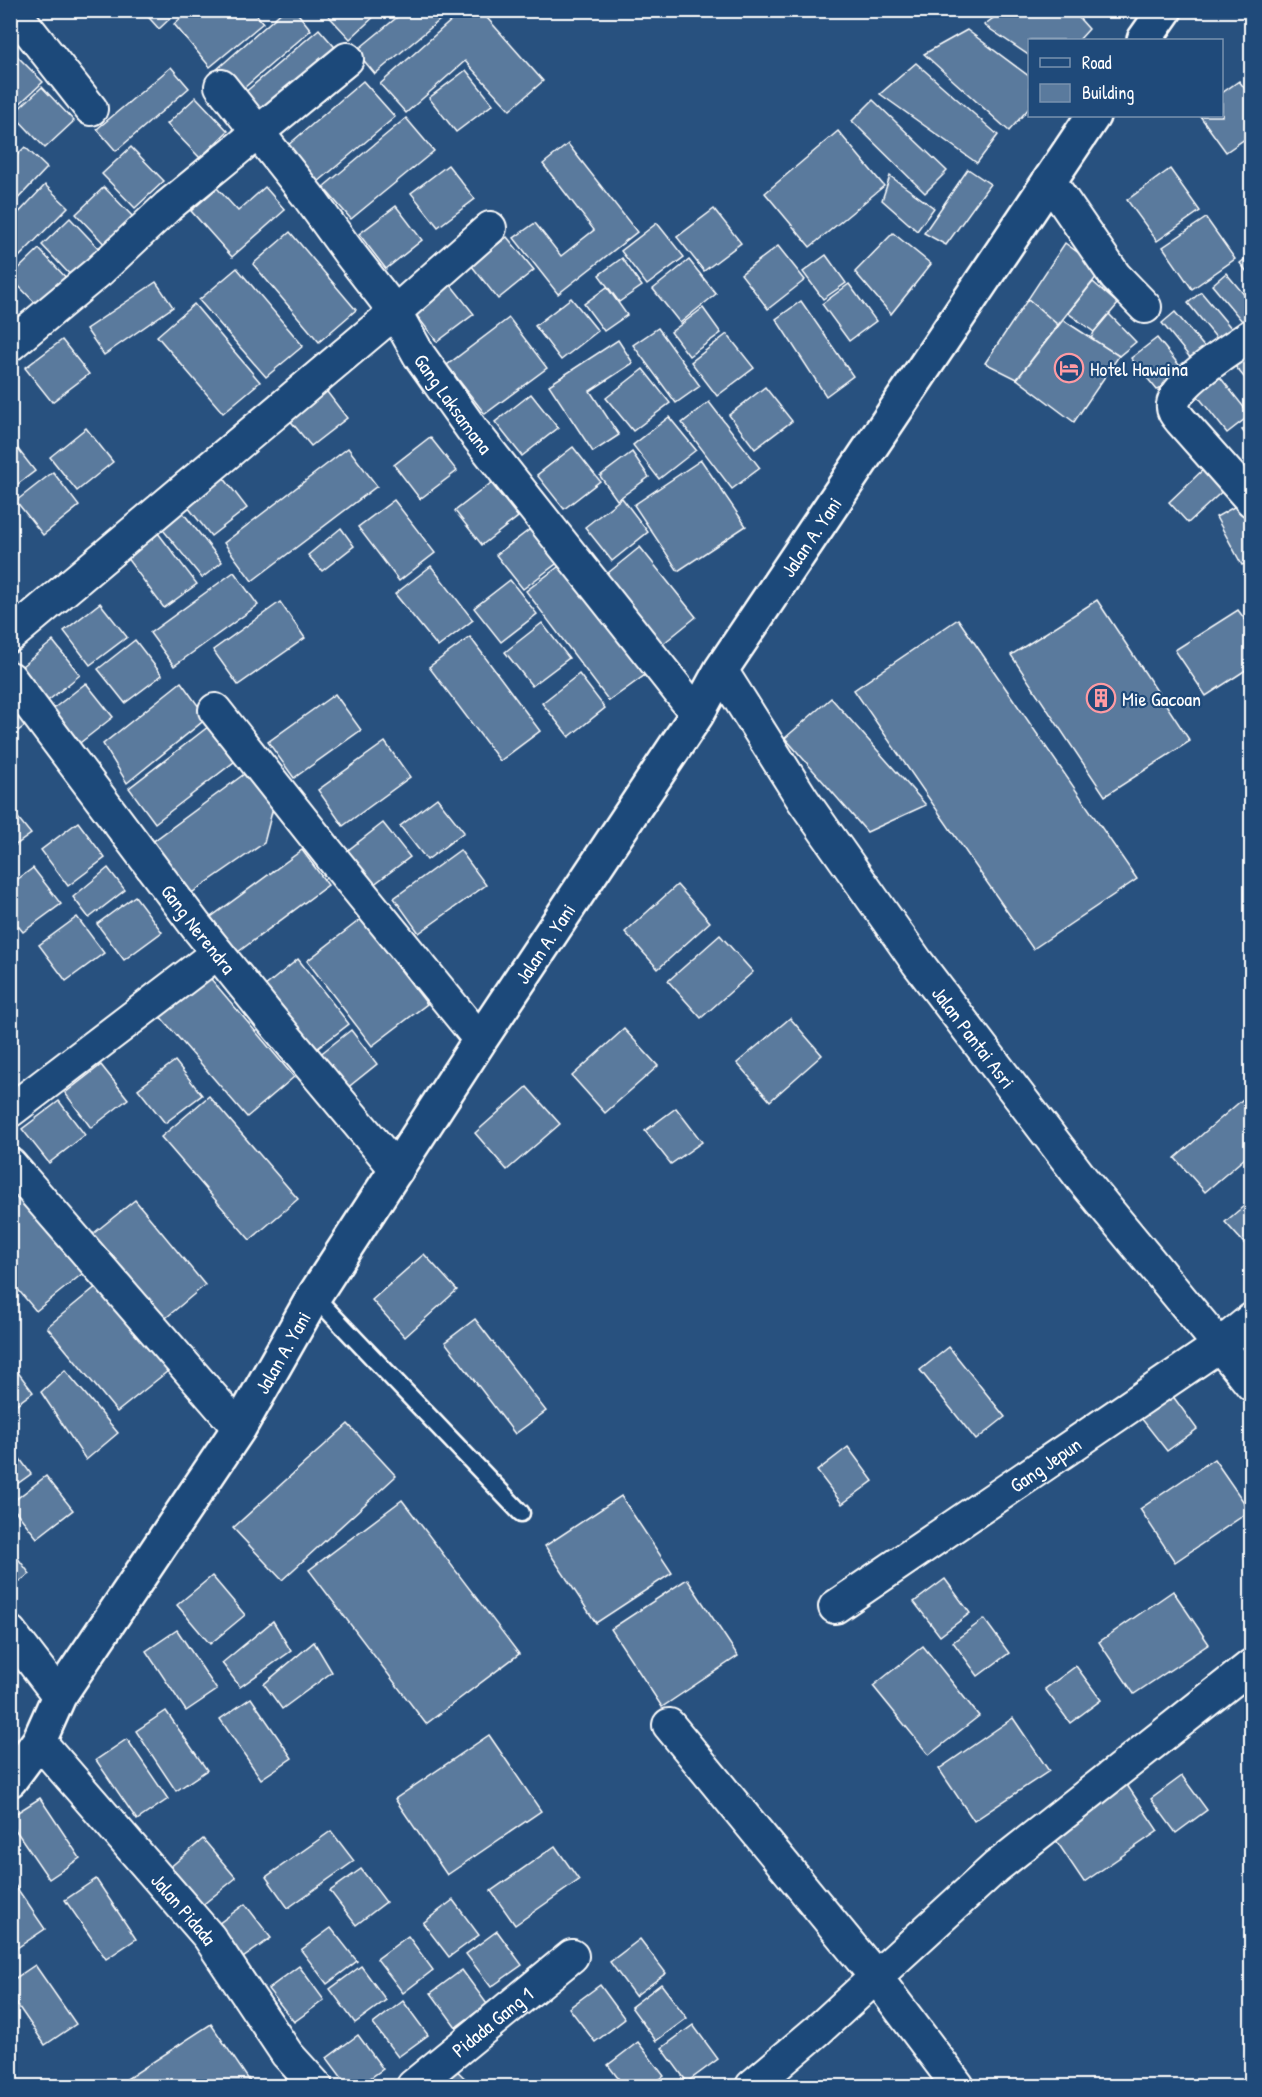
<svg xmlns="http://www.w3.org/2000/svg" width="1262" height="2097" font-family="'Patrick Hand',sans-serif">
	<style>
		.building { fill: #5a7a9d; stroke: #fff; stroke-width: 1.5 }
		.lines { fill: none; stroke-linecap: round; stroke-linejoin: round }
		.lane-casing { stroke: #fff; stroke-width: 21 }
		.street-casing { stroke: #fff; stroke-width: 36 }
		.highway-casing { stroke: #fff; stroke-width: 38 }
		.lane { stroke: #1f4a7a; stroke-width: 16 }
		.street { stroke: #1f4a7a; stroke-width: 32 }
		.highway { stroke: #1f4a7a; stroke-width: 33 }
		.labels { text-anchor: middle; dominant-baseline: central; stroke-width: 4.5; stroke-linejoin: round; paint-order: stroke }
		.poi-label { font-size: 20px; fill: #fff; stroke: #1f4a7a; text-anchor: start }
		.street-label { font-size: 20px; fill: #fff; stroke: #1f4a7a }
	</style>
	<rect width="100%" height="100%" fill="#28517f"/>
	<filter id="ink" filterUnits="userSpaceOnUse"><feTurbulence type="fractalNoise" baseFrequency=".0167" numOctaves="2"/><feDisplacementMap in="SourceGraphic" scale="12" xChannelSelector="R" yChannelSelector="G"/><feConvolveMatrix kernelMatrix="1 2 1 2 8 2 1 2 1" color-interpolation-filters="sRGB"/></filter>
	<g filter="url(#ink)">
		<g class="building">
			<polygon points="142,10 179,10 159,29"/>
			<polygon points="190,10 253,10 263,23 210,67 174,24"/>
			<polygon points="284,10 295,10 311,30 237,94 216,70"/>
			<polygon points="323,10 377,10 379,12 350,39"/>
			<polygon points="406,10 452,10 375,74 356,51"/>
			<polygon points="463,10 480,10 543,81 510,110 465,61 406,113 380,84"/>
			<polygon points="1004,10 1072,10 1089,29 1079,40 1030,40 1030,56 984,25"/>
			<polygon points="319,29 340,53 265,118 243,94"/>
			<polygon points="967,30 1030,77 1030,107 1009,131 924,54"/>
			<polygon points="10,49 43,82 14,109 10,106"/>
			<polygon points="916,63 998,135 977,163 880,94"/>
			<polygon points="171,67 189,88 116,151 97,129"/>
			<polygon points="466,70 493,104 456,132 429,98"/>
			<polygon points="363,81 395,117 318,182 287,146"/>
			<polygon points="1239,81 1252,98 1252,134 1226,152 1200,116 1222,116 1222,93"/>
			<polygon points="42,87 74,121 45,148 13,114"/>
			<polygon points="196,97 228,131 200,158 167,124"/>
			<polygon points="873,100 947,171 925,193 852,121"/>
			<polygon points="406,118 434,151 351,219 323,187"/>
			<polygon points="838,131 884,186 810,247 765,193"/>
			<polygon points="568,144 637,232 558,294 514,238 535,223 561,256 594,230 543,164"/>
			<polygon points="25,147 47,168 10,207 10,162"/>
			<polygon points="131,147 164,181 135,208 102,174"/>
			<polygon points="448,165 475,199 438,227 411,193"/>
			<polygon points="968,169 990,184 946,245 924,233"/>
			<polygon points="1170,169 1200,211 1157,241 1127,200"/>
			<polygon points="890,176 934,208 917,231 882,200"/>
			<polygon points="45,185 68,207 19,257 10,249 10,222"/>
			<polygon points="104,187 137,221 108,248 76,214"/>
			<polygon points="265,187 285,210 232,257 191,211 217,188 238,211"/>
			<polygon points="396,206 422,240 386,269 359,234"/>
			<polygon points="714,209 741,243 704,271 677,237"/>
			<polygon points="70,218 102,252 74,279 42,245"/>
			<polygon points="1206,218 1235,259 1192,289 1163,247"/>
			<polygon points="657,223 684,257 647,285 621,251"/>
			<polygon points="290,232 356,310 319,342 253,264"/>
			<polygon points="893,233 931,264 891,314 855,272"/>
			<polygon points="507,237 534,270 498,299 471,265"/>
			<polygon points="1065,243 1102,270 1058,325 1028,299"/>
			<polygon points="778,246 805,280 768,309 741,274"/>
			<polygon points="39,249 71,283 42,310 10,277"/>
			<polygon points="1252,253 1252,278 1240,263"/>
			<polygon points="826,255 846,283 823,299 803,272"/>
			<polygon points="622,258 642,286 619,302 599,275"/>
			<polygon points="689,260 716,294 680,323 653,289"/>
			<polygon points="237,268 303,346 266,377 199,300"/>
			<polygon points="1226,273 1252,304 1252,313 1242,321 1212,285"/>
			<polygon points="447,280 474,314 437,342 411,308"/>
			<polygon points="156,282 173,307 104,355 86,329"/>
			<polygon points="1093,282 1118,304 1094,332 1068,313"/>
			<polygon points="849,284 876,321 849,341 822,304"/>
			<polygon points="607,287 627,315 604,331 584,304"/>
			<polygon points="1201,292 1232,329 1218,340 1188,303"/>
			<polygon points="571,298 598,331 561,360 535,326"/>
			<polygon points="1028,299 1058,325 1017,379 985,363"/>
			<polygon points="801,301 853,376 826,396 776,319"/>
			<polygon points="194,304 260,382 223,413 157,336"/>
			<polygon points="703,308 721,333 689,356 671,332"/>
			<polygon points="1175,312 1206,349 1192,360 1162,323"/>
			<polygon points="1109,314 1136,342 1119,356 1091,339 1094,332"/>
			<polygon points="509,318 547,368 485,414 447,365"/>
			<polygon points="1063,320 1119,356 1074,422 1017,379"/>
			<polygon points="658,328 700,386 676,403 633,345"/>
			<polygon points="727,334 754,368 717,396 691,362"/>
			<polygon points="1157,338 1183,370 1157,390 1131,358"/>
			<polygon points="62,340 89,374 52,402 25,368"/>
			<polygon points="618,340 633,363 590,391 619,435 593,452 549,385"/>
			<polygon points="1252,344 1252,387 1230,360"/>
			<polygon points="643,369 670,403 633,431 606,398"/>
			<polygon points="1216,372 1250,415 1227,433 1193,390"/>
			<polygon points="321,384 347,418 311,446 284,413"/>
			<polygon points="765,387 792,421 755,449 729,415"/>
			<polygon points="531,394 558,428 522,456 495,422"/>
			<polygon points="709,402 760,468 732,489 682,423"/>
			<polygon points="669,417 696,450 659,479 633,445"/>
			<polygon points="1252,423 1252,443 1242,430"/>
			<polygon points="86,428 113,462 77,491 50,457"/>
			<polygon points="430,437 457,471 420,499 394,465"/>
			<polygon points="10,439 35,471 10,490"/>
			<polygon points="573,447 600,481 564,509 537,475"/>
			<polygon points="348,448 377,486 252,581 224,543"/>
			<polygon points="632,452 649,477 617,500 600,476"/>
			<polygon points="701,460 746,526 678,571 634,505"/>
			<polygon points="1209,464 1229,485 1188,523 1169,502"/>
			<polygon points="53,472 79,506 43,535 16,501"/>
			<polygon points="220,473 247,508 211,536 184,502"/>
			<polygon points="491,483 518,517 482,545 455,511"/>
			<polygon points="622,498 648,532 612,561 585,527"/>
			<polygon points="394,500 435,553 399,581 358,527"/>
			<polygon points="1241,503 1252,522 1252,561 1242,565 1216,517"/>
			<polygon points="176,504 222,562 202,578 155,520"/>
			<polygon points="533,527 560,561 523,589 496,555"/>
			<polygon points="341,528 354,546 322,571 308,555"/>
			<polygon points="158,533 197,584 164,608 126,557"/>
			<polygon points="640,547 696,617 659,647 603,577"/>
			<polygon points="562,564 645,675 609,701 526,591"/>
			<polygon points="431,566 473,620 438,647 395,594"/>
			<polygon points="234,572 258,605 174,666 150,633"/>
			<polygon points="510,580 537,614 501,642 474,608"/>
			<polygon points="1097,600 1190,741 1105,796 1011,655"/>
			<polygon points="280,602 305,638 238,685 213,650"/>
			<polygon points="100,603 127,637 90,665 64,631"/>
			<polygon points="1238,610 1252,629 1252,666 1206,696 1175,650"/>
			<polygon points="958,619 1137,879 1033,949 854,690"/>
			<polygon points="542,623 569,658 532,686 505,652"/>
			<polygon points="470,637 540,731 500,761 429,667"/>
			<polygon points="135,640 162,675 125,703 98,669"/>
			<polygon points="53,641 80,675 44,704 17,670"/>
			<polygon points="579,674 605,708 569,737 542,703"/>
			<polygon points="181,682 207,718 127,783 103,744"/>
			<polygon points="86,683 113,717 76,746 49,712"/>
			<polygon points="335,694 361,730 294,778 268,742"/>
			<polygon points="10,697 30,722 10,737"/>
			<polygon points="831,698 926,805 867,832 785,738"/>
			<polygon points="213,723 239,758 155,823 129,788"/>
			<polygon points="385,742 410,777 343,826 318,790"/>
			<polygon points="247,772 273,808 264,843 190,894 151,843"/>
			<polygon points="437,798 464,832 427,860 400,826"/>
			<polygon points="10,808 31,834 10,849"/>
			<polygon points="78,822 105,858 68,886 41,850"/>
			<polygon points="383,823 410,857 373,885 347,851"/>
			<polygon points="302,850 328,885 238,952 211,917"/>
			<polygon points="460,850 486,885 419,933 394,898"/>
			<polygon points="33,868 61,904 23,932 10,916 10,885"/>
			<polygon points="108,868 125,890 89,918 73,897"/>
			<polygon points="677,885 710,922 658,969 625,932"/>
			<polygon points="135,896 162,932 124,960 97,924"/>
			<polygon points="77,917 104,953 66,981 39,945"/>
			<polygon points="361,919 427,1004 372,1046 307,961"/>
			<polygon points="720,935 753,972 701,1018 668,981"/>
			<polygon points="298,959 349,1024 314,1051 264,987"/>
			<polygon points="206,973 294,1077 247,1117 158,1014"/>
			<polygon points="790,1018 822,1055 770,1101 737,1063"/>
			<polygon points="624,1029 658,1066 605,1113 572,1076"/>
			<polygon points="351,1030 377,1064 341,1093 314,1059"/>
			<polygon points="175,1061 202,1095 165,1123 138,1089"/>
			<polygon points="101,1065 128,1099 91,1128 65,1093"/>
			<polygon points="527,1087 560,1124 507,1170 475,1133"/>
			<polygon points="209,1096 298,1199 250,1240 161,1137"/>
			<polygon points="1243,1099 1252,1110 1252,1152 1205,1192 1175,1158"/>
			<polygon points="59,1101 85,1135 49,1163 22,1129"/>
			<polygon points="676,1108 702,1142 671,1164 645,1131"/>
			<polygon points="17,1185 87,1270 36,1311 10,1280 10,1190"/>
			<polygon points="1252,1199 1252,1252 1225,1222"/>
			<polygon points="135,1200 205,1285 155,1327 84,1241"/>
			<polygon points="424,1254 457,1290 405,1337 372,1300"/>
			<polygon points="98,1285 168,1371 117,1412 47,1327"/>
			<polygon points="475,1319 546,1411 515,1434 445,1342"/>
			<polygon points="949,1347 1005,1417 976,1440 920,1370"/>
			<polygon points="10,1362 33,1392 10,1409"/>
			<polygon points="65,1370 118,1433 86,1460 41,1392"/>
			<polygon points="1172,1395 1197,1429 1167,1451 1141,1418"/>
			<polygon points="348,1424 396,1476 282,1580 233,1528"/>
			<polygon points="10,1445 31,1474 10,1489"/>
			<polygon points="848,1447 873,1481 842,1504 817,1471"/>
			<polygon points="1214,1459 1250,1511 1175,1562 1140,1509"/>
			<polygon points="46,1476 73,1510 37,1538 10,1504"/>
			<polygon points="621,1496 672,1573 596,1623 545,1546"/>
			<polygon points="402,1500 519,1654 426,1724 309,1570"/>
			<polygon points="10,1548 30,1574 10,1588"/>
			<polygon points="212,1576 245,1615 210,1644 177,1605"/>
			<polygon points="687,1579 738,1656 662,1707 611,1629"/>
			<polygon points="945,1579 970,1613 940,1636 914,1602"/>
			<polygon points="1173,1591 1209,1644 1134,1694 1099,1642"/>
			<polygon points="984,1619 1009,1653 978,1676 953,1642"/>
			<polygon points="273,1621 291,1651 240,1687 222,1663"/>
			<polygon points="177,1630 217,1690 186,1711 146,1651"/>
			<polygon points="314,1642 332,1672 282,1709 264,1684"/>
			<polygon points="923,1646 979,1716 929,1755 873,1686"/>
			<polygon points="1076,1666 1101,1700 1070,1723 1045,1689"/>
			<polygon points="251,1698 292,1758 261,1779 220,1719"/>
			<polygon points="166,1711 207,1770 176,1791 136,1731"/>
			<polygon points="1013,1718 1049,1771 974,1821 939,1769"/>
			<polygon points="489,1735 541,1811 447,1875 395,1799"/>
			<polygon points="127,1739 168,1799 137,1820 96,1760"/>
			<polygon points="1182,1776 1207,1810 1176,1833 1151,1799"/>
			<polygon points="1123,1779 1158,1831 1084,1882 1049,1830"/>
			<polygon points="40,1798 80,1858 49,1879 10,1822 10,1817"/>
			<polygon points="331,1831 354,1861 288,1908 266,1877"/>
			<polygon points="203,1839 236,1878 200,1907 168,1869"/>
			<polygon points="555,1846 579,1880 515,1925 491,1891"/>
			<polygon points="361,1869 386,1902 356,1925 330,1891"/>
			<polygon points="10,1878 45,1929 14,1950 10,1944"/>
			<polygon points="96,1879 136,1939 106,1959 65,1900"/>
			<polygon points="453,1900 479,1935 449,1957 423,1923"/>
			<polygon points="245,1904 271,1938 240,1960 214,1927"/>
			<polygon points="331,1928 357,1961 327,1984 301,1950"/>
			<polygon points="497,1931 522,1965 491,1987 466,1954"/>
			<polygon points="408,1936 433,1970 403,1993 377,1959"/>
			<polygon points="640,1939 666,1973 635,1996 610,1962"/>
			<polygon points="35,1965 76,2024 45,2045 10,1994 10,1982"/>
			<polygon points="299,1966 324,2000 294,2022 268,1989"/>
			<polygon points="361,1966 386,2000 355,2023 330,1989"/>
			<polygon points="462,1970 487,2004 456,2027 431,1993"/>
			<polygon points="661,1984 687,2018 656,2041 631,2007"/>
			<polygon points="600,1985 625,2019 595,2042 569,2008"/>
			<polygon points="403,2001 428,2035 398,2057 373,2024"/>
			<polygon points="211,2024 253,2086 116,2086"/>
			<polygon points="693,2025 718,2059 687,2082 662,2048"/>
			<polygon points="358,2035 383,2069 359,2086 348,2086 327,2058"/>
			<polygon points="638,2042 664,2076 650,2086 624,2086 608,2065"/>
			<polygon points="448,2062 473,2086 424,2086"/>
		</g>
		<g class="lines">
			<g class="lane-casing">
				<polyline id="lane" points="314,1296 521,1513"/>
			</g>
			<g class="street-casing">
				<g id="street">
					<polyline points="13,10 91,109"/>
					<path id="s1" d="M 221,86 L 308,196 L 350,254 L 395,312 L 419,355 L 473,431 L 697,714"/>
					<polyline points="1049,180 1115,276 1145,307"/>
					<path d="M 1252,335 C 1234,347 1174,384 1173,405 C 1172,411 1177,416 1181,421 L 1252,501"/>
					<polyline points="10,345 99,271 168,206 347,59"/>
					<polyline points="10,636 395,312 490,228"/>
					<path id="s2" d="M 721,670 L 803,800 L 917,962 L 1082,1179 L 1252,1385"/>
					<path id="s3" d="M 10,678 L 196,926 L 270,1018 L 397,1170"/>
					<polyline points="215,710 329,854 480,1040"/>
					<polyline points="10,1111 217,953"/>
					<polyline points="10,1164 239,1428"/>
					<path id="s4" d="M 835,1607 L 1220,1345 L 1252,1319"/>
					<polyline points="10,1632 59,1696"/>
					<polyline points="669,1725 876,1977 958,2086"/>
					<path id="s5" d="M 39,1741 L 209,1937 L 287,2054 L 316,2086"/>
					<path id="s6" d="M 413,2086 L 572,1956"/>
					<polyline points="752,2086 818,2030 996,1867 1252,1665"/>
				</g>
			</g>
			<g class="highway-casing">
				<g id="highway">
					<polyline points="1144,40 1165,10"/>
					<path id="s7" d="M 10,1780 L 39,1741 L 59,1696 L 239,1428 L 314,1296 L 480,1040 L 697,714 L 721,670 L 1093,116"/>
				</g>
			</g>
			<use href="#lane" class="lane"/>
			<use href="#street" class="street"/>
			<use href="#highway" class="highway"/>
		</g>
	</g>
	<defs>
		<g id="hotel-ring" transform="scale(1.5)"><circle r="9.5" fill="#1f4a7a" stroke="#ff9aa2" stroke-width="1.5"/><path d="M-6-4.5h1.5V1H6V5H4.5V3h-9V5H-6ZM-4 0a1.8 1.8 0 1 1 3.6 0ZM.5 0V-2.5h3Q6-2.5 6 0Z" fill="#ff9aa2"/></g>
		<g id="building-ring" transform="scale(1.5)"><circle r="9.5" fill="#1f4a7a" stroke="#ff9aa2" stroke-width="1.5"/><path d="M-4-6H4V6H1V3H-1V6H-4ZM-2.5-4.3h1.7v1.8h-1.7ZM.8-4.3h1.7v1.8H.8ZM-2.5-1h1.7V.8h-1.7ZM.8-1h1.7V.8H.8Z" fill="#ff9aa2"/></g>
	</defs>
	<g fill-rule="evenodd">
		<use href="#hotel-ring" x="1069" y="368"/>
		<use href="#building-ring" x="1101" y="698"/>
	</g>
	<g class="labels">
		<g class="poi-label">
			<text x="1090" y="368">Hotel Hawaina</text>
			<text x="1122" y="698">Mie Gacoan</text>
		</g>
		<g class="street-label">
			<text stroke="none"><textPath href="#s1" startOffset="394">Gang Laksamana</textPath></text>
			<text stroke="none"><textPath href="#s7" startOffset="1480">Jalan A. Yani</textPath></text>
			<text stroke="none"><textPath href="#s3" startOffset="314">Gang Nerendra</textPath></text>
			<text stroke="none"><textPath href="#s7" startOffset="994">Jalan A. Yani</textPath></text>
			<text stroke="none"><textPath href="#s2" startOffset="446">Jalan Pantai Asri</textPath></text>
			<text stroke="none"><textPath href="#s7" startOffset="508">Jalan A. Yani</textPath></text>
			<text stroke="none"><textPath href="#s4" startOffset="254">Gang Jepun</textPath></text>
			<text stroke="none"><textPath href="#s5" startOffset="222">Jalan Pidada</textPath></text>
			<text stroke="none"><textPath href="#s6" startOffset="102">Pidada Gang 1</textPath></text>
		</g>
	</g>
	<rect width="1262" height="2097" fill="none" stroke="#1f4a7a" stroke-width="36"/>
	<rect x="18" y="18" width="1226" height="2061" fill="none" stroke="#fff" stroke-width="2" filter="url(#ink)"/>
	<rect x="1028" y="39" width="195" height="78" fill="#1f4a7a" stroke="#7992af" stroke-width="1.5"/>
	<rect x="1040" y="58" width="30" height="9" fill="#1f4a7a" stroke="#7992af" stroke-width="1.5"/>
	<text x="1082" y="69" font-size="18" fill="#ffffff">Road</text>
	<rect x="1040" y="84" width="30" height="18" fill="#5a7a9d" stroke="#7992af" stroke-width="1.5"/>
	<text x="1082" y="99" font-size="18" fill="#ffffff">Building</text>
</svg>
